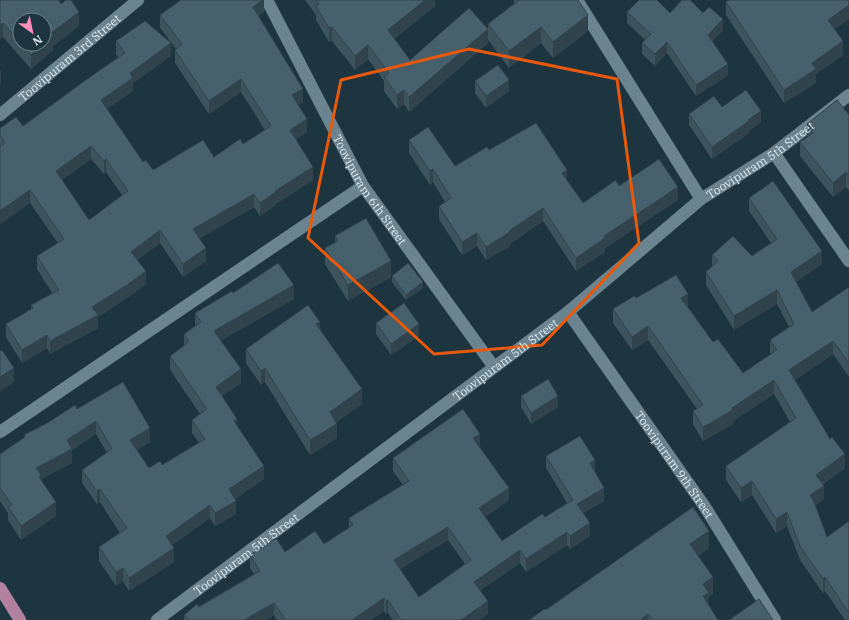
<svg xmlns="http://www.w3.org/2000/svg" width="849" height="620" font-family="'IBM Plex Serif',serif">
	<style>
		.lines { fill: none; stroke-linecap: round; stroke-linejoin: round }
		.minor-casing { stroke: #3d525a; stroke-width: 13 }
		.major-casing { stroke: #3d525a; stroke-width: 13 }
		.minor { stroke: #6b8490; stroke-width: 12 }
		.major { stroke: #b2819d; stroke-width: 12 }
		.wall { fill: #3e535c; fill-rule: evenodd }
		.shaded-wall { fill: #32434b }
		.building { fill: #48606b; stroke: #32434b; fill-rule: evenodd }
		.marked { fill: none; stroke: #e8590c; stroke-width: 3; stroke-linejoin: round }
		.labels { text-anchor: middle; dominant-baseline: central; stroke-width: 3; stroke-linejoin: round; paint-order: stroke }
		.street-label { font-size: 12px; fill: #d9e7ee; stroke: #1e3540 }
	</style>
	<rect width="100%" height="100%" fill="#1e3540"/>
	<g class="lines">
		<g class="minor-casing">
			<g id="minor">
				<path id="s1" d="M 267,0 L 363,186 L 494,367"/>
				<polyline points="577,0 701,199"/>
				<path id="s2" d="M 0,115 L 138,0"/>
				<polyline points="774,153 849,261"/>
				<path id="s3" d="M 568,312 L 705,507 L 775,620"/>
				<polyline points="0,432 363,186"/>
				<path id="s4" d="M 157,620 L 568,312 L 701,199 L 774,153 L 849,95"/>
			</g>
		</g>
		<g class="major-casing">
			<polyline id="major" points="0,588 20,620"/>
		</g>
		<use href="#minor" class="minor"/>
		<use href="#major" class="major"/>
	</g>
	<g class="wall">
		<path d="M 0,0 L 79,26 L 53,46 L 53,50 L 31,69 L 3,37 L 0,39 ZM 20,20 L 44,44 L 20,44 Z"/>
		<path d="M 264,0 L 264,12 L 258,16 L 303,102 L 298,105 L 307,132 L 296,139 L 313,180 L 276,204 L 276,205 L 260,216 L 254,207 L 200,238 L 206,261 L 183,277 L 160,243 L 137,260 L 146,284 L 127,298 L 98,317 L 98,328 L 50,354 L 47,348 L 22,363 L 6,337 L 6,324 L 31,310 L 31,305 L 52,293 L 37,269 L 37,256 L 58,243 L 30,203 L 0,224 L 0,128 L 23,126 L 118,57 L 116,54 L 116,41 L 171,56 L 133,83 L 133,91 L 107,109 L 143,162 L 153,170 L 214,157 L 243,144 L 265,130 L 241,92 L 209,114 L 175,63 L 175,50 L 176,49 L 160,28 L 160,15 ZM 91,159 L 104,174 L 106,172 L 122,195 L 89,220 L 62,180 Z"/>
		<polygon points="305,0 435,0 435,6 394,39 410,60 488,43 409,112 404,104 397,109 384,91 384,81 368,59 355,70 332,41 329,42 316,20 316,15"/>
		<polygon points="514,0 578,0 588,31 553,58 541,43 509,68 488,40 488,24 514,4"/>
		<polygon points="849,0 849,19 834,29 843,55 816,74 816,83 784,103 726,15 726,2"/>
		<polygon points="627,12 670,13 723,30 712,42 728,75 696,96 667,53 655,66 642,54 642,43 645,40 627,23"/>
		<polygon points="475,81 509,91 486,108 475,93"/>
		<polygon points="722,107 761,122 749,131 749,133 712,159 689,125 689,114"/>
		<polygon points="849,115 849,191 846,187 833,197 800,156 800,142 807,137 807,124"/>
		<polygon points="409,140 455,166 489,150 567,180 583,203 619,186 678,200 605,248 605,252 576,271 543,221 510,244 510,246 486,260 477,246 462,255 439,219 439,206 445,202 433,182 430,185 409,153"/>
		<polygon points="749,198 822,264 796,282 812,312 849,287 849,377 833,354 795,380 845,468 823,484 824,499 815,505 827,537 849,521 849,620 845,620 825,591 823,593 800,560 787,526 776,533 752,495 741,502 726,480 726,466 790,422 774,394 733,421 733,424 703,441 693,424 693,411 697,409 648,340 632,350 613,323 613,309 636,298 688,307 713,342 743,373 771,354 770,353 770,340 789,327 777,304 734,330 706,285 706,272 712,266 712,255 752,256 771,243 749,211"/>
		<polygon points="335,236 391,277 348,301 325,264 325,248 335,243"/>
		<polygon points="392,276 423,288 406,300 392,282"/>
		<polygon points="233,293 294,299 220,341 241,383 222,396 264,479 235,499 236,514 215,526 210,518 172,545 174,562 129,591 123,581 116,586 99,561 99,547 120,533 100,502 97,504 82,483 82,470 107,453 96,434 72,450 72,463 41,479 56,516 21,540 8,520 8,513 0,501 0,454 24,438 24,435 77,409 150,442 137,450 149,468 162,465 199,443 192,433 192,420 200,414 170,370 170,356 184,346 184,334 195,326 195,313"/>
		<polygon points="376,323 419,336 391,355 376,334"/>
		<polygon points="320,330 362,404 336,422 337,438 310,455 265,382 261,385 246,363 246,349"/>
		<polygon points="521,396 558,407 531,424 521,407"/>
		<path d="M 480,447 L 509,500 L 485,517 L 502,541 L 545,517 L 567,503 L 546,468 L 546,456 L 595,471 L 604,501 L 583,513 L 590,536 L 570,549 L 567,545 L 526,572 L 520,563 L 480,590 L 488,614 L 479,620 L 393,620 L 388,613 L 386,614 L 384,611 L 371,620 L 277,620 L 274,615 L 266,620 L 184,620 L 184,615 L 254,574 L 250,568 L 250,555 L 285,552 L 324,544 L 349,528 L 349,518 L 403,485 L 393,471 L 393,458 ZM 448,540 L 465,564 L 419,597 L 400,569 Z"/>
		<polygon points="709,548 698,556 713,594 709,597 709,605 718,620 529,620 547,609"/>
	</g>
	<g class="shaded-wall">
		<polygon points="263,0 264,0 264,12 253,20 253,7"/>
		<polygon points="425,0 435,0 435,6 388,44 388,30"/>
		<polygon points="849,5 849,19 828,34 828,20"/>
		<polygon points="79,12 79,26 53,46 53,50 31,69 31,55 44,44 51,33"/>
		<polygon points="588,15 588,31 553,58 553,42"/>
		<polygon points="723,19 723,30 708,46 708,35"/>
		<polygon points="3,23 3,37 0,39 0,25"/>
		<polygon points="332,27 332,41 329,42 329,28"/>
		<polygon points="541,27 541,43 509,68 509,51"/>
		<polygon points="488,29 488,43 409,112 409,97"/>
		<polygon points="843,41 843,55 816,74 816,83 784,103 784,90 812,63"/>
		<polygon points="667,42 667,53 655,66 655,54"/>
		<polygon points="171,43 171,56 133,83 133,91 101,113 101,100 130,73"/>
		<polygon points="368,45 368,59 355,70 355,56"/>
		<polygon points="728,64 728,75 696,96 696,85"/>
		<polygon points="1,70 1,84 0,85 0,71"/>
		<polygon points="241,79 241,92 209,114 209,101"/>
		<polygon points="509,80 509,91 486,108 486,96"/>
		<polygon points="303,89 303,102 292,108 292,95"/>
		<polygon points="404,90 404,104 397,109 397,95"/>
		<polygon points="761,111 761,122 749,131 749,133 712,159 712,147"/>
		<polygon points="307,119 307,132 290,143 290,130"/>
		<polygon points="91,146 91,159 56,184 56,171"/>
		<polygon points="106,159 106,172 104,174 104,161"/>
		<polygon points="313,167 313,180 276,204 276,205 260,216 260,203 275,191"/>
		<polygon points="433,169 433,182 430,185 430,171"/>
		<polygon points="567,170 567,183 562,173"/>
		<polygon points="846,172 846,187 833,197 833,183"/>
		<polygon points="678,187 678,200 605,248 605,252 576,271 576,258 604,236"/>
		<polygon points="30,190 30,203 0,224 0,211"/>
		<polygon points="254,194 254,207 193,242 193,229"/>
		<polygon points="543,208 543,221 510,244 510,246 486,260 486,247"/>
		<polygon points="160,230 160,243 131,265 131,252"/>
		<polygon points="477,233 477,246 462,255 462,242"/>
		<polygon points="206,248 206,261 183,277 183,264"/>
		<polygon points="822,251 822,264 791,286 791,272"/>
		<polygon points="391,261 391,277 348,301 348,285"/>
		<polygon points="146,271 146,284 127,298 98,317 98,328 50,354 50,341 92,307"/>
		<polygon points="423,282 423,288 406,300 406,295"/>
		<polygon points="294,285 294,299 214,344 214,331"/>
		<polygon points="777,290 777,304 734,330 734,316"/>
		<polygon points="688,294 688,308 681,298"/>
		<polygon points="320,322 320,336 316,324"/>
		<polygon points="419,324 419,336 391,355 391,344"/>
		<polygon points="648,326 648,340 632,350 632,337"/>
		<polygon points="47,335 47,348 22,363 22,350"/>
		<polygon points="833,341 833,354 789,384 789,370"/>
		<polygon points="14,368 14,382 0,392 0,377"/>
		<polygon points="265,368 265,382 261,385 261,371"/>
		<polygon points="241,369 241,383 216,400 216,387"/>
		<polygon points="774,380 774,394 733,421 733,424 703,441 703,427"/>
		<polygon points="362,389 362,404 330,427 330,412"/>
		<polygon points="558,396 558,407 531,424 531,413"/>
		<polygon points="237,419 237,432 234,421"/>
		<polygon points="96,421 96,434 72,450 72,463 41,479 41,489 36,468 67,440"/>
		<polygon points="337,424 337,438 310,455 310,440"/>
		<polygon points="150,428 150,442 130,454 130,440"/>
		<polygon points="480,434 480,447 473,438"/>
		<polygon points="845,454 845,468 816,488 816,475"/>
		<polygon points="595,460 595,473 590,463"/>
		<polygon points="264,466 264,479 229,503 229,489"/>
		<polygon points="752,481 752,495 741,502 741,488"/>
		<polygon points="824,486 824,499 810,509 810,495"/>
		<polygon points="509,488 509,500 479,521 479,508"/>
		<polygon points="604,488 604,501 577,517 577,504"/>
		<polygon points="100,489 100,502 97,504 97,491"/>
		<polygon points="236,501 236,514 215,526 215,513"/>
		<polygon points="56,502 56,516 21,540 21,526"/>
		<polygon points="210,505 210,518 166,549 166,536"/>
		<polygon points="787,512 787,526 776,533 776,519"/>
		<polygon points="590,523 590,536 570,549 570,536"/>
		<polygon points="448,527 448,540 394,573 394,560"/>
		<polygon points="709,531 709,548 690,561 690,544"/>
		<polygon points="567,532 567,545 526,572 526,559"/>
		<polygon points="174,548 174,562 129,591 129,578"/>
		<polygon points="520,550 520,563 474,595 474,582"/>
		<polygon points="123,568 123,581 116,586 116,572"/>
		<polygon points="713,577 713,594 709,597 709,610 703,614 703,584"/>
		<polygon points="825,577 825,591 823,593 823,579"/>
		<polygon points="384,598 384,611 371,620 352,620"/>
		<polygon points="388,600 388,613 386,614 386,601"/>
		<polygon points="488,601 488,614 479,620 461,620"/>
		<polygon points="274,603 274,615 266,620 244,620"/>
		<polygon points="648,614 648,620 640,620"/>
	</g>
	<g class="building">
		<polygon points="0,0 59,0 61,4 66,0 71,0 79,12 51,33 53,36 44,43 44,20 20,20 20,42 3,23 0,25"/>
		<path d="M 181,0 L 263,0 L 253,7 L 303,89 L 292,95 L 307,119 L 290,130 L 313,167 L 275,191 L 276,192 L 260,203 L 254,194 L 193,229 L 206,248 L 183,264 L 160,230 L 131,252 L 146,271 L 127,285 L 92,307 L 98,315 L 50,341 L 47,335 L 22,350 L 6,324 L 33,308 L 31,305 L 59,290 L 37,256 L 64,239 L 30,190 L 0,211 L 0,147 L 5,143 L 0,135 L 0,128 L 16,117 L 23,126 L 90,77 L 125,53 L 116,41 L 145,21 L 171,43 L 130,73 L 133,78 L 101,100 L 143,162 L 146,160 L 153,170 L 203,140 L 214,157 L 240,139 L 243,144 L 271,126 L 241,79 L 209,101 L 175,50 L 182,44 L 160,15 ZM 91,146 L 104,161 L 106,159 L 128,191 L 89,220 L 56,171 Z"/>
		<polygon points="316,0 425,0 388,30 410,60 469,8 488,29 409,97 404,90 397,95 384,77 389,73 368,45 355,56 332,27 329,28 316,6 319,4"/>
		<polygon points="519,0 578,0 588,15 553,42 541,27 509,51 488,24"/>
		<polygon points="639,0 657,0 670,13 682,0 690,0 703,13 709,7 723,19 708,35 728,64 696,85 667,42 655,54 642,43 651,34 627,12"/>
		<polygon points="729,0 849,0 849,5 828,20 843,41 812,63 816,69 784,90 726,2"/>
		<polygon points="21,44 43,44 31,55"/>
		<polygon points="498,65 509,80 486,96 475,81"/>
		<polygon points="746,90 761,111 748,120 749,121 712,147 689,114 714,96 722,107"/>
		<polygon points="837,100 849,115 849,177 846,172 833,183 800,142 813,133 807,124"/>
		<polygon points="536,123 567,170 562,173 583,203 616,180 619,186 659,159 678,187 604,236 605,238 576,258 543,208 509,231 510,232 486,247 477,233 462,242 439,206 451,198 433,169 430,171 409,140 428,127 455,166 487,147 489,150"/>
		<polygon points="773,181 822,251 791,272 812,312 849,287 849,363 833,341 789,370 830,439 832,437 845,454 816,475 824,486 810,495 814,502 827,537 849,521 849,613 825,577 823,579 800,546 787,512 776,519 752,481 741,488 726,466 796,418 774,380 732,408 733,410 703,427 693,411 703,405 648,326 632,337 613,309 634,296 636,298 676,275 688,294 681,298 713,342 718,339 743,373 777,350 770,340 794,324 777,290 734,316 706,272 718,261 712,255 733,236 752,256 777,239 749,198"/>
		<polygon points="366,218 391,261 348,285 325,248 338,241 335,236"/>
		<polygon points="278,263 294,285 214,331 241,369 216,387 237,419 234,421 264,466 229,489 236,501 215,513 210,505 166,536 174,548 129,578 123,568 116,572 99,547 127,528 100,489 97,491 82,470 112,449 96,421 67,440 72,449 36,468 41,475 39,477 56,502 21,526 8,507 12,505 0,488 0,454 25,437 24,435 49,422 75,405 77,409 123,382 150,428 130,440 149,468 160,461 162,465 205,439 192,420 207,409 170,356 189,342 184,334 201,322 195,313 232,291 233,293"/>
		<polygon points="408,263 423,282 406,295 392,276"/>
		<polygon points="404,303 419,324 391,344 376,323"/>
		<polygon points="308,305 320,322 316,324 362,389 330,412 337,424 310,440 265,368 261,371 246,349"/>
		<polygon points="2,350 14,368 0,377 0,351"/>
		<polygon points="548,379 558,396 531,413 521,396"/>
		<path d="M 463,409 L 480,434 L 473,438 L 509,488 L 479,508 L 502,541 L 542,514 L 545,517 L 573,500 L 546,456 L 580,436 L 595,460 L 590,463 L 604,488 L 577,504 L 590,523 L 570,536 L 567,532 L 526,559 L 520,550 L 474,582 L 488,601 L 461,620 L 401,620 L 388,600 L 386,601 L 384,598 L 352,620 L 286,620 L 274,603 L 244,620 L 189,620 L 184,615 L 197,604 L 199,607 L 260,571 L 250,555 L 276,538 L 285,552 L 315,531 L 324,544 L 353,525 L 349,518 L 409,481 L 393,458 ZM 448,527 L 471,560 L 419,597 L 394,560 Z"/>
		<polygon points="693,507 709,531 690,544 713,577 703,584 709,593 703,596 718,620 652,620 648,614 640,620 529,620 543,610 547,609"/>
		<polygon points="759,599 773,620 729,620"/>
	</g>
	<path class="marked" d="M 469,49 L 617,79 L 639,243 L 542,345 L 434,354 L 308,238 L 341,80 Z"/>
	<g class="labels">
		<g class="street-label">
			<text stroke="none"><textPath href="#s2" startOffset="90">Toovipuram 3rd Street</textPath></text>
			<text stroke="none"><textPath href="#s4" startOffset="759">Toovipuram 5th Street</textPath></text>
			<text stroke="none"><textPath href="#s1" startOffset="216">Toovipuram 6th Street</textPath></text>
			<text stroke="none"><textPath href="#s4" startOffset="435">Toovipuram 5th Street</textPath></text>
			<text stroke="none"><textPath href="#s3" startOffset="186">Toovipuram 9th Street</textPath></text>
			<text stroke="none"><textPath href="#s4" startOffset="111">Toovipuram 5th Street</textPath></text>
		</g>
	</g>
	<g transform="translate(32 32) rotate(147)"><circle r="19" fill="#1e3540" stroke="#697c86"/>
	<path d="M0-3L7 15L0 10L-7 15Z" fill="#ff8eb9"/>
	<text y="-6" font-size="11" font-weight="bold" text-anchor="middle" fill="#d9e7ee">N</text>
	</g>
</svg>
